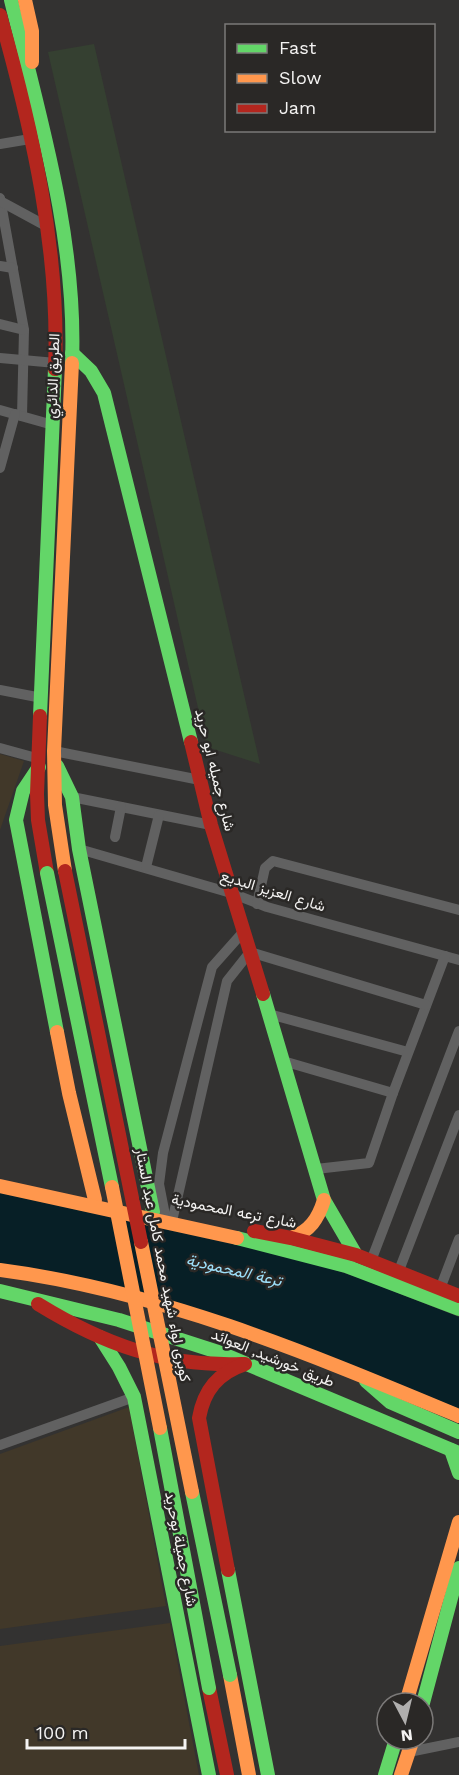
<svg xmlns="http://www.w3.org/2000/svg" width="459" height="1775" font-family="'Work Sans',Vazirmatn,sans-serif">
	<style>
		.industrial { fill: #413829 }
		.green { fill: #354031 }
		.water { fill: #071f26 }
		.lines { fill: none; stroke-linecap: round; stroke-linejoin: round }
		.street { stroke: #616161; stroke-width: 10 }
		.fast { stroke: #63d668; stroke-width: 14 }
		.slow { stroke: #ff974d; stroke-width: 14 }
		.jam { stroke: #b3261e; stroke-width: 14 }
		.fast-bridge { stroke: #63d668; stroke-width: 14 }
		.slow-bridge { stroke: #ff974d; stroke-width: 14 }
		.jam-bridge { stroke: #b3261e; stroke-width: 14 }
		.labels { text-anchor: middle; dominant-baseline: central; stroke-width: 5; stroke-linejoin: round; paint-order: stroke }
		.street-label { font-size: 15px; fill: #f4f3f2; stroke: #2a2826 }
		.water-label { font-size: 16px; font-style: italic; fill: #9ee0fa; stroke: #2a2826 }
	</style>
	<rect width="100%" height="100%" fill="#333231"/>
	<g class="industrial">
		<polygon points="0,754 24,761 0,830"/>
		<polygon points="129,1407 166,1606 0,1629 0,1454"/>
		<polygon points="170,1623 199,1775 0,1775 0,1646"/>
	</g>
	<polygon class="green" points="94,44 260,764 207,747 48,52"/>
	<polygon class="water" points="0,1191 290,1255 362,1279 459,1317 459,1409 367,1371 0,1264"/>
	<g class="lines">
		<g class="street">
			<polyline points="0,144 30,139"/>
			<polyline points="0,198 24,330 22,416"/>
			<polyline points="0,201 48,227"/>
			<polyline points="0,266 13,268"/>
			<polyline points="0,324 24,330"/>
			<polyline points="0,358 56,363"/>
			<polyline points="0,410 53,425"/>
			<polyline points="0,468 15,414"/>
			<polyline points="0,690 42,698"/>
			<polyline points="0,748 40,759"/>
			<polyline points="54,751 200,780"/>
			<polyline points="72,797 211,825"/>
			<polyline points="115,837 121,807"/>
			<polyline points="79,849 231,893 267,907 459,960"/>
			<polyline points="146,867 159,815"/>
			<polyline points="257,904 265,868 273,861 459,910"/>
			<polyline points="269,1014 408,1052"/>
			<polyline points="283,1061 393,1093"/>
			<polyline points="316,1169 369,1163 393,1093 445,956"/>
			<polyline points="165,1215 159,1184 163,1153 212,967 244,931"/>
			<polyline points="173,1217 227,981 250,952 426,1005"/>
			<polyline points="371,1261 459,1031"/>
			<polyline points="398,1273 459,1115"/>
			<polyline points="440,1289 459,1239"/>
			<polyline points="0,1445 134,1397"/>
			<polyline points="409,1752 459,1742"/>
		</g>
		<g class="fast">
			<path d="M 11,0 C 40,118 77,240 72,363"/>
			<polyline points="72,353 91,371 104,393 191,742"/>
			<polyline points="40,716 55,369"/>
			<polyline points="57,766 72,797 79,849 153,1212"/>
			<polyline points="39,767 23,791 16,820 57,1032"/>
			<polyline points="263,994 324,1200 356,1255"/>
			<polyline points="237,1238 346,1266 459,1309"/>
			<polyline points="0,1291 119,1320 218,1352 459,1453"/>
			<polyline points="100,1337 119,1367 134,1397 209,1775"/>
			<polyline points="366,1381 390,1402 459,1432"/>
			<polyline points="451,1450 459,1473"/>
			<polyline points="228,1570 268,1775"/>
			<polyline points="423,1703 459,1568"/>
			<polyline points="385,1775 396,1739"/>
		</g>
		<g class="slow">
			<polyline points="25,0 32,31 32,62"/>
			<polyline points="65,871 55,805 54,751 72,363"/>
			<polyline points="57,1032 69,1093 95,1200"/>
			<polyline points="0,1186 237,1238"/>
			<path d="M 291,1238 C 310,1231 318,1219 324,1200"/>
			<path d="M 0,1270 C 161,1291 310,1354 459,1416"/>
			<polyline points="230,1675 249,1775"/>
			<polyline points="406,1703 459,1522"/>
			<polyline points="401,1775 413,1739"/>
		</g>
		<g class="jam">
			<path d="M 0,15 C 32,129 60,250 55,369"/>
			<polyline points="40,716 37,794 38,820 47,873"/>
			<polyline points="191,742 211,825 263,994"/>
			<polyline points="254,1231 291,1238 356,1255 459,1296"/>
			<path d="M 38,1304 C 103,1344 165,1367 242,1364"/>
			<path d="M 228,1570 L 199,1418 C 204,1390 218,1373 245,1364"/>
			<polyline points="209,1688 227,1775"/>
		</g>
		<g class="fast-bridge">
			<polyline points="47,873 112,1187"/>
			<polyline points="160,1428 209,1688"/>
			<polyline points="192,1492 230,1675"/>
		</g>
		<g class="slow-bridge">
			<polyline points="112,1187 160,1428"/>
			<polyline points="141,1242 192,1492"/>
		</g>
		<polyline class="jam-bridge" points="65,871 141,1242"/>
	</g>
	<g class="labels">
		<g class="street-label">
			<text transform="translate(53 376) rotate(-88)">الطريق الدائري</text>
			<text transform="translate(215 770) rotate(76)">شارع جميله ابو حريد</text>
			<text transform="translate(273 891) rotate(17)">شارع العزيز البديع</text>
			<text transform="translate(234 1211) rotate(11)">شارع ترعه المحمودية</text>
			<text transform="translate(163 1265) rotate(79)">كوبرى لواء شهيد محمد كامل عبد الستار</text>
			<text transform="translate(273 1358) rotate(22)">طريق خورشيد, العوائد</text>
			<text transform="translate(181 1549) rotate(79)">شارع جميلة بوحريد</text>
		</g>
		<g class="water-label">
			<text transform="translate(234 1270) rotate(13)">ترعة المحمودية</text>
		</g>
	</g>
	<rect x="225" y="24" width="210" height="108" fill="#2a2826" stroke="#7b7978" stroke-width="1.5"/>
	<rect x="237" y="44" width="30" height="9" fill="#63d668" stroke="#7b7978" stroke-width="1.5"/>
	<text x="279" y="54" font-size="18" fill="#f4f3f2">Fast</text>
	<rect x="237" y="74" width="30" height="9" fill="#ff974d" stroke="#7b7978" stroke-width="1.5"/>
	<text x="279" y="84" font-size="18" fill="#f4f3f2">Slow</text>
	<rect x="237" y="104" width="30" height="9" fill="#b3261e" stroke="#7b7978" stroke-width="1.5"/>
	<text x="279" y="114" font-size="18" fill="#f4f3f2">Jam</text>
	<g transform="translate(405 1721) rotate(173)"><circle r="28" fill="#2a2826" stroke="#7b7978" stroke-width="1.5"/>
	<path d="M0-4.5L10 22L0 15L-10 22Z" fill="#b0afae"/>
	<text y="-9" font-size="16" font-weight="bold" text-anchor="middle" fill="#f4f3f2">N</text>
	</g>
	<path d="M27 1739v9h158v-9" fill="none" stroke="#f4f3f2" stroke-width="3"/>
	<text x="36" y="1739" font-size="18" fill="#f4f3f2" stroke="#2a2826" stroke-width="4.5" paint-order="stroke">100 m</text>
</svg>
